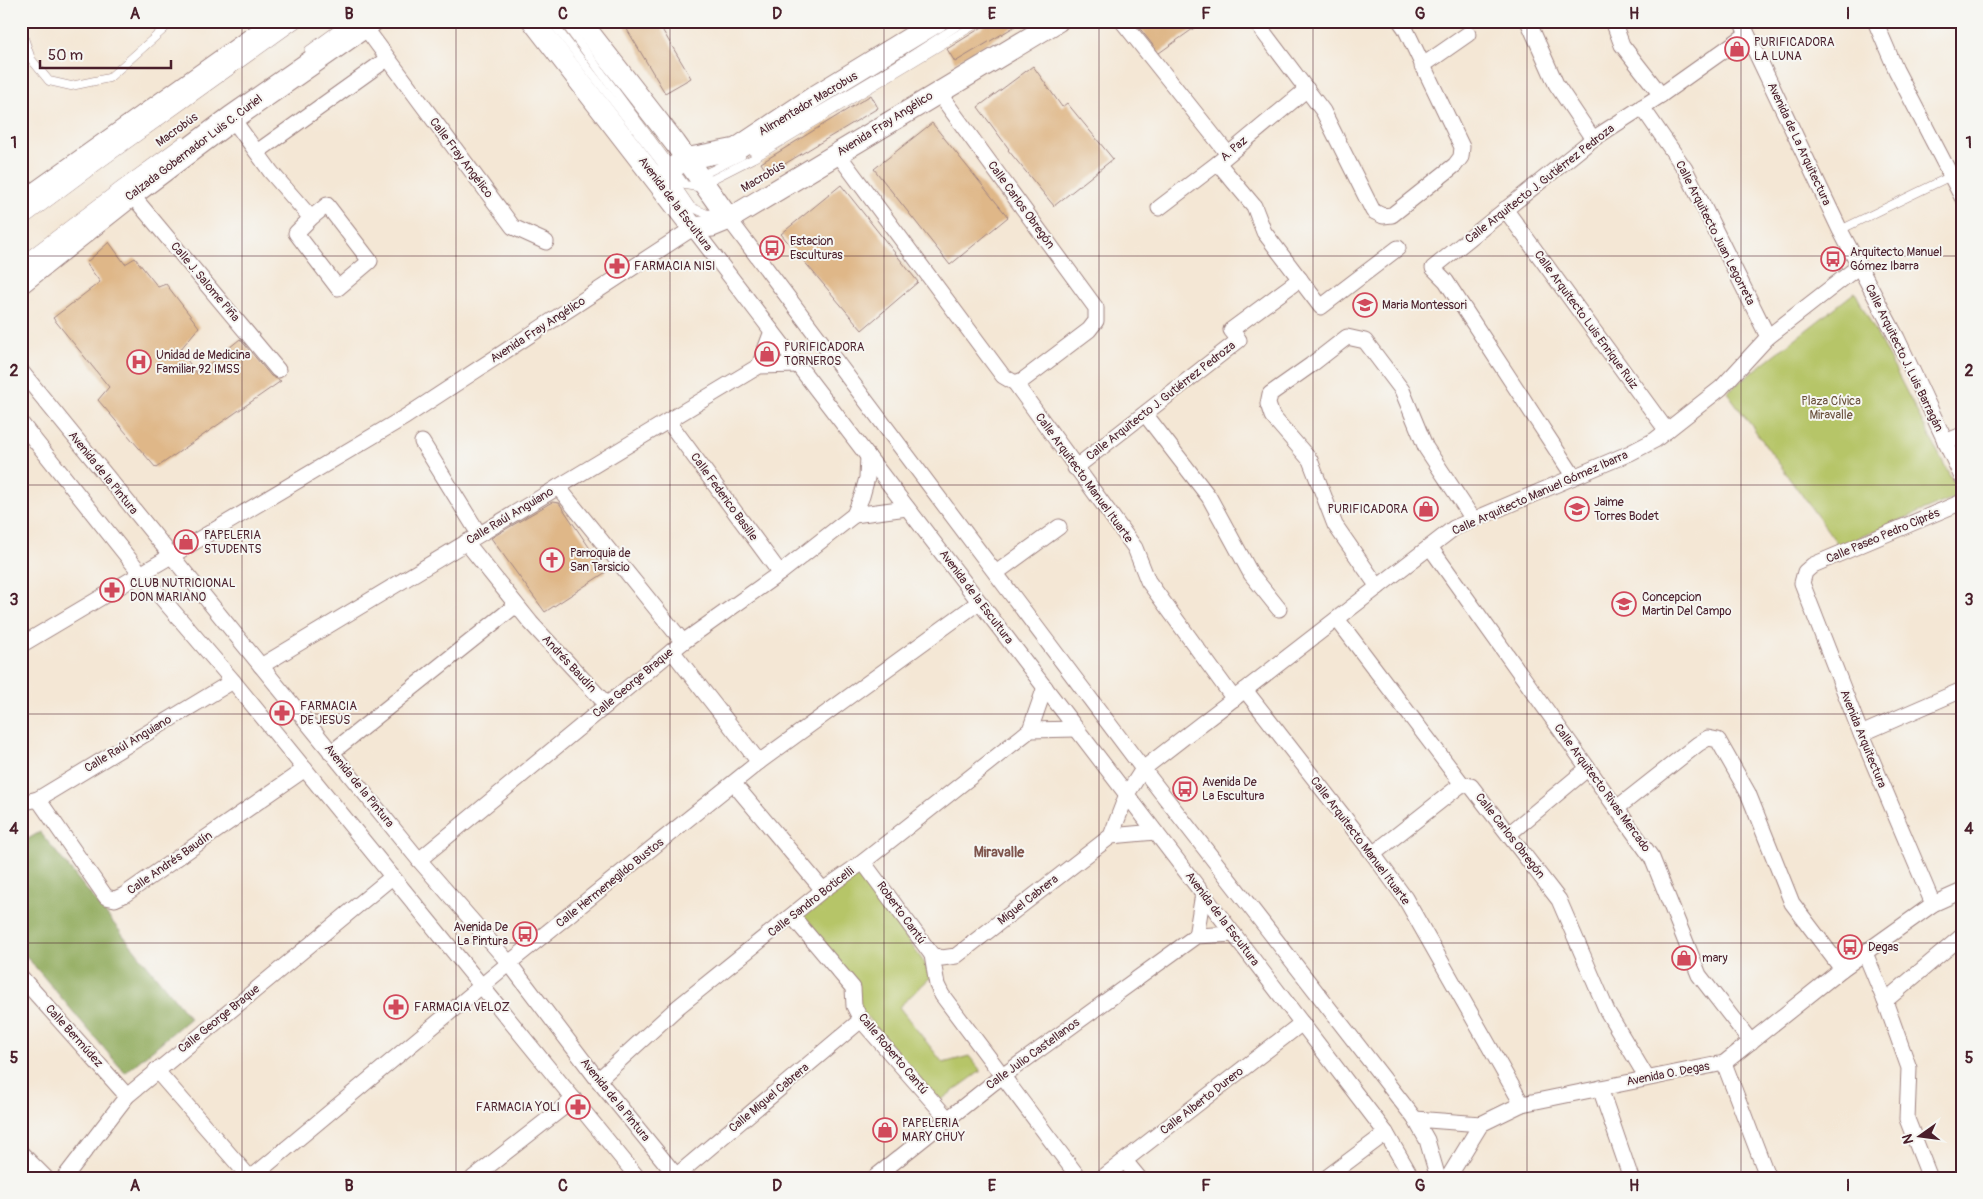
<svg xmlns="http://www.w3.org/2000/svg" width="1983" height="1199" font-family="Pangolin,sans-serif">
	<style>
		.green { fill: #b6c567; stroke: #807249 }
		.forest { fill: #90aa5c; stroke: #6d6444 }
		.building { fill: #dfb788 }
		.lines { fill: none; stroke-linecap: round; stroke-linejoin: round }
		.lane-casing { stroke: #9f8380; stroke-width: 9 }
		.street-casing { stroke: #9f8380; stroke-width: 17 }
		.secondary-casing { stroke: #9f8380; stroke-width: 23 }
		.primary-casing { stroke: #9f8380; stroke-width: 26 }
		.lane { stroke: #fff; stroke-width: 8 }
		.street { stroke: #fff; stroke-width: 15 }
		.secondary { stroke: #fff; stroke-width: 21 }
		.primary { stroke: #fff; stroke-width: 24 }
		.grid { fill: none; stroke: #4a1f2b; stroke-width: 1; stroke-opacity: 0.55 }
		.labels { text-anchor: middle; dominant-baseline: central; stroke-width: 4; stroke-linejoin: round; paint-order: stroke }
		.poi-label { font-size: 12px; fill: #4a1f2b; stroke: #f6f6f2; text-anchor: start }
		.street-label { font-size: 12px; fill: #4a1f2b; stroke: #f6f6f2 }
		.park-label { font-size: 12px; fill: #6a513d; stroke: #f6f6f2 }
		.neighbourhood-label { font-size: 14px; font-weight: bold; fill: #7e544c; stroke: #f6f6f2 }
		.neatline { fill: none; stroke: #4a1f2b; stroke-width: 2 }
		.grid-label { font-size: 16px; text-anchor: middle; font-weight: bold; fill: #4a1f2b }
	</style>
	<rect width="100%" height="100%" fill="#f6f6f2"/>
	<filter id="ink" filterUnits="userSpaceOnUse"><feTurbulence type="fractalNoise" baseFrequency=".02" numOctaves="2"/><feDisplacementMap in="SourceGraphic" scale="10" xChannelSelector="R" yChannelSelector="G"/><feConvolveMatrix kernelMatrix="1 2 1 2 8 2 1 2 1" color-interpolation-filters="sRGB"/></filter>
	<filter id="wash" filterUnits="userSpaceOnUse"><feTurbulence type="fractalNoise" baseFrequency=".0096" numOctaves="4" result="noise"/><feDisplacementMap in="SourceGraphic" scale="20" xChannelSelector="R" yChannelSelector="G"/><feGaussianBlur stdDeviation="1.12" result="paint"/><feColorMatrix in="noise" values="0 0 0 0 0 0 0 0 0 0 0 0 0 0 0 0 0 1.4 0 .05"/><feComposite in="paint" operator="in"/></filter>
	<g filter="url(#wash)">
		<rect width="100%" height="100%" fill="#f4e7d5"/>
		<g class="green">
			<polygon points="1855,292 1960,495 1839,546 1727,392"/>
			<polygon points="857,869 933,975 899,1007 943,1063 969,1056 981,1071 938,1102 858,1006 798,914"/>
		</g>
		<polygon class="forest" points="40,832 190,1018 125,1073 21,950 21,843"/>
		<g id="blocks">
			<g class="building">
				<polygon points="622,21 657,21 691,78 665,93"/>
				<polygon points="992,21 1024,21 955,62 947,49"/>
				<polygon points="1134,21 1204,21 1159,53"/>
				<polygon points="1033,66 1062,107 1067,103 1113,159 1054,206 1008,150 1009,149 978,107"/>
				<polygon points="871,95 878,108 768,174 761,163"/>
				<polygon points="932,123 1008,217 950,265 874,169"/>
				<polygon points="841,185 918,282 862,330 781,234"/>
				<polygon points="109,242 125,264 135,258 158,287 166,284 199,327 180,350 197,374 240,339 271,376 281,381 156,468 98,400 109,387 53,318 100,282 86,263"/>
				<polygon points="552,502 559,503 606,572 545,612 491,538"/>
			</g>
		</g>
	</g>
	<g filter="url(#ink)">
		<use href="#blocks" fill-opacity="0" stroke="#9f8380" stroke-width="1"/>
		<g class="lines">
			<g class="lane-casing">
				<g id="lane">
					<polyline points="551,21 659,160 691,207 707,214 722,212"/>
					<polyline points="563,21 685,185 697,187 754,158 981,21"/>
					<polyline points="21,29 31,59 49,81 71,86 109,78 173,21"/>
					<polyline points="309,50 349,21"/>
					<polyline points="752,151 890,69 965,21"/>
					<polyline points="700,176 741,156"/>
					<polyline points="21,223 103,162 300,21"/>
					<polyline points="1840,230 1951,176"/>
					<polyline points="21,261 120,186 182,141"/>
				</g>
			</g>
			<g class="street-casing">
				<g id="street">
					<polyline points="1122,21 1228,154"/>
					<polyline points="1255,21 1323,111 1373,211 1383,216 1392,215 1455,165 1461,157 1462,147 1405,28 1400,21"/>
					<polyline points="1528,21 1556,84 1593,139"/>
					<polyline points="1613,21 1622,45 1661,95"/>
					<polyline points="1741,21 1840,230 1897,338 1962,477"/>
					<polyline points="1875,21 1896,70 1962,197"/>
					<polyline points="364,26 513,227 546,242"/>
					<polyline points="1422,66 1468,34"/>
					<polyline points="938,92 1096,308 1096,321 1089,330 1023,380 1015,383"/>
					<polyline points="1642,107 1685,169 1768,337"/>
					<polyline points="232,118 271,172 311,218 296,233 338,288 370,261 327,205 311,218"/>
					<polyline points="257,152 387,59"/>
					<polyline points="838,154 1003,376 1015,383 1135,548 1148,581 1234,699"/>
					<polyline points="1218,163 1254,206 1264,232 1321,307 1398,248"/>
					<polyline points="131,194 278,370"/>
					<polyline points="1159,208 1218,163 1307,89"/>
					<polyline points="1505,209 1667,431"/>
					<polyline points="729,219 1143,769 1415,1119 1427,1140 1438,1178"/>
					<polyline points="759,366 772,331"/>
					<polyline points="21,371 419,860 509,963 598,1080 678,1178"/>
					<polyline points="1145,414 1209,497 1251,574 1279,609"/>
					<polyline points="668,421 780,573"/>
					<polyline points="21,423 142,575 233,681 638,1178"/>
					<polyline points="422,442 479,534"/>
					<polyline points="1945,442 1962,435"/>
					<polyline points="1075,468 1239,340 1231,330 1300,279"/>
					<polyline points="1574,477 1446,281 1433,268 1593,139 1661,95 1747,34"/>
					<polyline points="558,487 683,642"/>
					<polyline points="854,515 907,508"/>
					<polyline points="466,542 531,623 607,705"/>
					<polyline points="1430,547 1652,858 1699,975 1751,1042"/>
					<polyline points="996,573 1059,527"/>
					<polyline points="1378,587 1335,525 1310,460 1272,416 1268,404 1270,394 1311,365 1347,337 1365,341 1402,390 1426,448 1473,519"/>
					<polyline points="1337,619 1462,784 1471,786 1559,900 1607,1011 1647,1078"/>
					<polyline points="21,645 405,417 693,228 1386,1133 1408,1171 1410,1178"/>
					<polyline points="672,651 759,762"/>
					<polyline points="261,666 759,366 798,365"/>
					<polyline points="1245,690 1373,854 1405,898 1522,1104"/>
					<polyline points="1030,730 1077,729"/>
					<polyline points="1861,734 1962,690"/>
					<polyline points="331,753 516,605"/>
					<polyline points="734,784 823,890"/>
					<polyline points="38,799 106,897 115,899 124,895 305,769"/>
					<polyline points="21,803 38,799 233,681"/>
					<polyline points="1617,808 1698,744 1708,738 1718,740 1748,793 1792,903 1842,969"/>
					<polyline points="1509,834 1587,769"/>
					<polyline points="1111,836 1155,832"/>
					<polyline points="1373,854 1462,784"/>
					<polyline points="419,860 683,642 780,573 854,515 862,496 867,478 868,456"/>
					<polyline points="863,862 932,955 942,958 956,956 1111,836 1127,794 1143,769 1454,528 1630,453 1655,440 1721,388 1768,337 1859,266"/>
					<polyline points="1933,904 1861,734 1802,583 1805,572 1813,565 1962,502"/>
					<polyline points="792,916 853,988 854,1006 861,1020 948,1119"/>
					<polyline points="1196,936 1203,894"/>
					<polyline points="1865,953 1885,1001 1909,1068 1907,1119 1930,1178"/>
					<polyline points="932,955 937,985 942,995 1079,1178"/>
					<polyline points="21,977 127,1096"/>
					<polyline points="1885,1001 1962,936"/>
					<polyline points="1724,1063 1768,1178"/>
					<polyline points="156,1070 250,1178"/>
					<polyline points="598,1080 678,1007 823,890 863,862 1030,730 1045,687"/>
					<polyline points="1600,1088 1631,1178"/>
					<polyline points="1415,1119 1481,1124 1522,1104 1724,1063 1842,969 1933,904 1962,891"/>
					<polyline points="21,1153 46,1178"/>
					<polyline points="1125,1161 1139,1178"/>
					<polyline points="676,1176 861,1020"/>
					<polyline points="64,1178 127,1096 392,877"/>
					<polyline points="251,1178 509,963 759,762 979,602"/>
					<polyline points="473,1178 574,1099"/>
					<polyline points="874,1178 993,1083 1196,936 1234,934"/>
					<polyline points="1102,1178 1302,1023"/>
					<polyline points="1326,1178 1386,1133"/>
					<polyline points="1448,1178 1481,1124"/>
				</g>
			</g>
			<g class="secondary-casing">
				<g id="secondary">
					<polyline points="533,21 693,228 712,226 729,219 1058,21"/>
					<polyline points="580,21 675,143 729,219"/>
					<polyline points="660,184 667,172 685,159 736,149 817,95 938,21"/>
				</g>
			</g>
			<g class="primary-casing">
				<g id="primary">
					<polyline points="21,205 279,21"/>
					<polyline points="21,281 131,194 232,118 371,21"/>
				</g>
			</g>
			<use href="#lane" class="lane"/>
			<use href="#street" class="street"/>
			<use href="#secondary" class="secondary"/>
			<use href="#primary" class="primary"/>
		</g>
	</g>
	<path class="grid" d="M 242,21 L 242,1178M 456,21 L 456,1178M 670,21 L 670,1178M 884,21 L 884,1178M 1099,21 L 1099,1178M 1313,21 L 1313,1178M 1527,21 L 1527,1178M 1741,21 L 1741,1178M 21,256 L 1962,256M 21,485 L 1962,485M 21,714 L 1962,714M 21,943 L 1962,943"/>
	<defs>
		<g id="shop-ring" transform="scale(1.25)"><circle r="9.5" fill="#f6f6f2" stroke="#d1495b" stroke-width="1.5"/><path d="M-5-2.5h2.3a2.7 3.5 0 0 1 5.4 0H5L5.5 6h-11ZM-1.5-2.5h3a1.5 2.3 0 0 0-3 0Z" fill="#d1495b"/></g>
		<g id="bus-ring" transform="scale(1.25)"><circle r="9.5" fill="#f6f6f2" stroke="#d1495b" stroke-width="1.5"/><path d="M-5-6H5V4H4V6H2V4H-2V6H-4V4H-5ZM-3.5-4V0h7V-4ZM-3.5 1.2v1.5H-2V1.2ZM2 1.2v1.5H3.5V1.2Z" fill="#d1495b"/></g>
		<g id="pharmacy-ring" transform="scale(1.25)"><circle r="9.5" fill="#f6f6f2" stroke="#d1495b" stroke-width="1.5"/><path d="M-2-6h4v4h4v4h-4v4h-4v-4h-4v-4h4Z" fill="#d1495b"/></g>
		<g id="school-ring" transform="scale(1.25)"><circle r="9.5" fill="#f6f6f2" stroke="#d1495b" stroke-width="1.5"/><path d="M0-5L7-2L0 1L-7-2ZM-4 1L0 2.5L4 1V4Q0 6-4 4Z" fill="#d1495b"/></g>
		<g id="hospital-ring" transform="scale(1.25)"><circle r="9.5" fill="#f6f6f2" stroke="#d1495b" stroke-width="1.5"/><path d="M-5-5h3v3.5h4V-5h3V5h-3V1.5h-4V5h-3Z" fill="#d1495b"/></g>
		<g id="church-ring" transform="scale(1.25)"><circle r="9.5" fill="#f6f6f2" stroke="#d1495b" stroke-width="1.5"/><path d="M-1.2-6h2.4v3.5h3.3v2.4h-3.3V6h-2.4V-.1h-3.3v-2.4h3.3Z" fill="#d1495b"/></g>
	</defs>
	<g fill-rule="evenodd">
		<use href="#shop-ring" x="1737" y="49"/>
		<use href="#bus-ring" x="772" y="248"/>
		<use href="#bus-ring" x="1833" y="259"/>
		<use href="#pharmacy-ring" x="617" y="266"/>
		<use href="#school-ring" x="1365" y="305"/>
		<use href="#shop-ring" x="767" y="354"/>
		<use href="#hospital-ring" x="139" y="362"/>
		<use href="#shop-ring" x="1426" y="509"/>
		<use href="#school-ring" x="1577" y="509"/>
		<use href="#shop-ring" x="186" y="542"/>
		<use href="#church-ring" x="552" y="560"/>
		<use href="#pharmacy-ring" x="112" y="590"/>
		<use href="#school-ring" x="1624" y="604"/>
		<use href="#pharmacy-ring" x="282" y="713"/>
		<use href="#bus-ring" x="1185" y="789"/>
		<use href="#bus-ring" x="525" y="934"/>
		<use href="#bus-ring" x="1850" y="947"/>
		<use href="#shop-ring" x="1684" y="958"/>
		<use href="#pharmacy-ring" x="396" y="1007"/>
		<use href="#pharmacy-ring" x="578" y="1107"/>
		<use href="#shop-ring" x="885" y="1130"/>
	</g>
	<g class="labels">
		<g class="poi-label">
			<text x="1754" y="42">PURIFICADORA<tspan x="1754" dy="14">LA LUNA</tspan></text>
			<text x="790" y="241">Estacion<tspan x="790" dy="14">Esculturas</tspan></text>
			<text x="1850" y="252">Arquitecto Manuel<tspan x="1850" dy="14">Gómez Ibarra</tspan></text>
			<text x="634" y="266">FARMACIA NISI</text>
			<text x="1382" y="305">Maria Montessori</text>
			<text x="784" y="347">PURIFICADORA<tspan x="784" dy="14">TORNEROS</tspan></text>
			<text x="156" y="355">Unidad de Medicina<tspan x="156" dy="14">Familiar 92 IMSS</tspan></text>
			<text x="1594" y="502">Jaime<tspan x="1594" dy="14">Torres Bodet</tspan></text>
			<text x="1408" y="509" text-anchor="end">PURIFICADORA</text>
			<text x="204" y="535">PAPELERIA<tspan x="204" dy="14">STUDENTS</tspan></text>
			<text x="570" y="553">Parroquia de<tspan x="570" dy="14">San Tarsicio</tspan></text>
			<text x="130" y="583">CLUB NUTRICIONAL<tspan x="130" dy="14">DON MARIANO</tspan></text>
			<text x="1642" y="597">Concepcion<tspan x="1642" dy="14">Martin Del Campo</tspan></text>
			<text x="300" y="706">FARMACIA<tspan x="300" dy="14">DE JESUS</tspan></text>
			<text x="1202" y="782">Avenida De<tspan x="1202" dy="14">La Escultura</tspan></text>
			<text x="508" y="927" text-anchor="end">Avenida De<tspan x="508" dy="14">La Pintura</tspan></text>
			<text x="1868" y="947">Degas</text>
			<text x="1702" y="958">mary</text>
			<text x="414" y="1007">FARMACIA VELOZ</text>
			<text x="560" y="1107" text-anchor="end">FARMACIA YOLI</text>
			<text x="902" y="1123">PAPELERIA<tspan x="902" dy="14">MARY CHUY</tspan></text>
		</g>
		<g class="street-label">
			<text transform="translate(808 104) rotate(-31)">Alimentador Macrobus</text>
			<text transform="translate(885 124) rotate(-32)">Avenida Fray Angélico</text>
			<text transform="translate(177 130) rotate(-36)">Macrobús</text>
			<text transform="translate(1799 144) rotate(65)">Avenida de La Arquitectura</text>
			<text transform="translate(194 148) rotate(-37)">Calzada Gobernador Luis C. Curiel</text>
			<text transform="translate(1234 149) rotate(-40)">A. Paz</text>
			<text transform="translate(461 158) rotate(53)">Calle Fray Angélico</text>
			<text transform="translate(763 177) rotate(-31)">Macrobús</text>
			<text transform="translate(1540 184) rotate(-38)">Calle Arquitecto J. Gutiérrez Pedroza</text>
			<text transform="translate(675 204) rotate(53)">Avenida de la Escultura</text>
			<text transform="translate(1021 205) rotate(54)">Calle Carlos Obregón</text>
			<text transform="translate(1715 233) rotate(63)">Calle Arquitecto Juan Legorreta</text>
			<text transform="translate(205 282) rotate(50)">Calle J. Salome Piña</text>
			<text transform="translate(1586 320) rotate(54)">Calle Arquitecto Luis Enrique Ruiz</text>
			<text transform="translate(538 330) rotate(-33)">Avenida Fray Angélico</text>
			<text transform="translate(1904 358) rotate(64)">Calle Arquitecto J. Luis Barragán</text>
			<text transform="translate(1161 401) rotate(-38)">Calle Arquitecto J. Gutiérrez Pedroza</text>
			<text transform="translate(103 473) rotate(51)">Avenida de la Pintura</text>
			<text transform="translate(1084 478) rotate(54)">Calle Arquitecto Manuel Ituarte</text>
			<text transform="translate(1540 493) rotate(-24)">Calle Arquitecto Manuel Gómez Ibarra</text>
			<text transform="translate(724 497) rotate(54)">Calle Federico Basille</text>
			<text transform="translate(510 516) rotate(-31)">Calle Raúl Anguiano</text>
			<text transform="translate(1883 536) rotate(-23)">Calle Paseo Pedro Ciprés</text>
			<text transform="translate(976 597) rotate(53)">Avenida de la Escultura</text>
			<text transform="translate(569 664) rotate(47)">Andrés Baudín</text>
			<text transform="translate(633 683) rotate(-40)">Calle George Braque</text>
			<text transform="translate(1863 739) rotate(68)">Avenida Arquitectura</text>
			<text transform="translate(128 744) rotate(-31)">Calle Raúl Anguiano</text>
			<text transform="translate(359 786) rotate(51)">Avenida de la Pintura</text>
			<text transform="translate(1602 788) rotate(54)">Calle Arquitecto Rivas Mercado</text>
			<text transform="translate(1510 836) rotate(52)">Calle Carlos Obregón</text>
			<text transform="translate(1360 841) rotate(53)">Calle Arquitecto Manuel Ituarte</text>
			<text transform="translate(170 863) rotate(-35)">Calle Andrés Baudín</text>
			<text transform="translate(610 883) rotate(-39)">Calle Hermenegildo Bustos</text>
			<text transform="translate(1028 900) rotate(-38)">Miguel Cabrera</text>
			<text transform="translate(811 902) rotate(-38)">Calle Sandro Boticelli</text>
			<text transform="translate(901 913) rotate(54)">Roberto Cantú</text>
			<text transform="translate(1222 919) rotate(53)">Avenida de la Escultura</text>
			<text transform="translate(219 1019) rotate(-39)">Calle George Braque</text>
			<text transform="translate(74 1036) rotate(48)">Calle Bermúdez</text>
			<text transform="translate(893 1054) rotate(50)">Calle Roberto Cantú</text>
			<text transform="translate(1033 1054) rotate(-36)">Calle Julio Castellanos</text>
			<text transform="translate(1668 1074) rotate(-11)">Avenida O. Degas</text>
			<text transform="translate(769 1098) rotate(-40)">Calle Miguel Cabrera</text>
			<text transform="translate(615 1100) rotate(51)">Avenida de la Pintura</text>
			<text transform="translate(1202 1101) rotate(-38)">Calle Alberto Durero</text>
		</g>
		<g class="park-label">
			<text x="1831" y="401">Plaza Cívica<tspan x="1831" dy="14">Miravalle</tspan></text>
		</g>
		<g class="neighbourhood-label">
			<text x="999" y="852">Miravalle</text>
		</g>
	</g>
	<rect width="1983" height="1199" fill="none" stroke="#f6f6f2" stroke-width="55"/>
	<g transform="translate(1920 1136) rotate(256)" stroke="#f6f6f2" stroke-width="4" paint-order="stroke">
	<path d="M0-4L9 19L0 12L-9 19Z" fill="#4a1f2b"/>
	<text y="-8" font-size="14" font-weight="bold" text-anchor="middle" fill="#4a1f2b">N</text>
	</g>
	<path d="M40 60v8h131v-8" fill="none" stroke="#4a1f2b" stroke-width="2.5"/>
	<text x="48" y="60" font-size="15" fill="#4a1f2b" stroke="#f6f6f2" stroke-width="4" paint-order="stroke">50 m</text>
	<rect x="28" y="28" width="1928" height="1144" class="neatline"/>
	<g class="grid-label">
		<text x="135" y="19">A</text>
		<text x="349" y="19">B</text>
		<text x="563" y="19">C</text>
		<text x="777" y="19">D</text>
		<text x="992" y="19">E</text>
		<text x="1206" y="19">F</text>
		<text x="1420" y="19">G</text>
		<text x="1634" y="19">H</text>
		<text x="1848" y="19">I</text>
		<text x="14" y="148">1</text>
		<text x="1969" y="148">1</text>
		<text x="14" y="376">2</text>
		<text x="1969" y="376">2</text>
		<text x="14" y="605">3</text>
		<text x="1969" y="605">3</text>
		<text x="14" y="834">4</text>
		<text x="1969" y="834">4</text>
		<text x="14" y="1063">5</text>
		<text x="1969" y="1063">5</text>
		<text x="135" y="1191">A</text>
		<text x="349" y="1191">B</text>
		<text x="563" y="1191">C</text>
		<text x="777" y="1191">D</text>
		<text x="992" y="1191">E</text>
		<text x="1206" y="1191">F</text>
		<text x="1420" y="1191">G</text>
		<text x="1634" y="1191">H</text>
		<text x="1848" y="1191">I</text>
	</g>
</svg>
